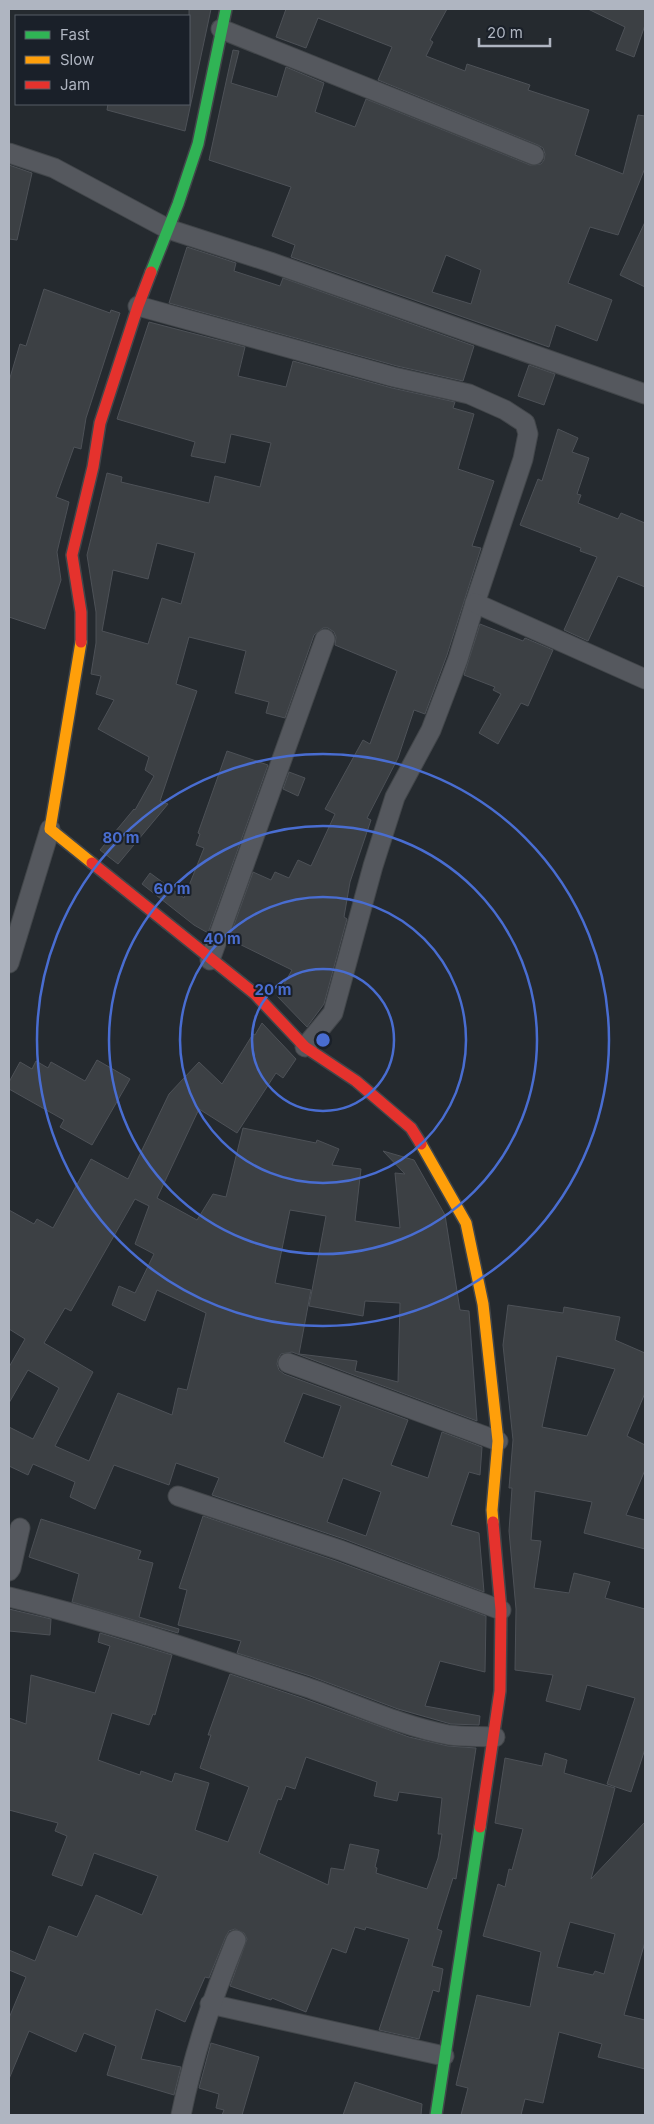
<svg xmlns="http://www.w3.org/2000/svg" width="654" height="2124" font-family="Inter,sans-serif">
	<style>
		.building { fill: #3c4044; stroke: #4d5157; fill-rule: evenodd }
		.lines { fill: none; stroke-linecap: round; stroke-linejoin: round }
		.street-casing { stroke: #42464a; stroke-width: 21 }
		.fast-casing { stroke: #42464a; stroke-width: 14 }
		.slow-casing { stroke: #42464a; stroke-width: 14 }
		.jam-casing { stroke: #42464a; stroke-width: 14 }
		.street { stroke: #55585e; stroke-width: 19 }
		.fast { stroke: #30b455; stroke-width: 11 }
		.slow { stroke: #ff9f0a; stroke-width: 11 }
		.jam { stroke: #e5322d; stroke-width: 11 }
		.ring { fill: none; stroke: #496dd1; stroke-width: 2.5 }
		.centre { fill: #496dd1; stroke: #1a2029; stroke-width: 2.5 }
		.ring-label { font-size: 15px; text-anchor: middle; font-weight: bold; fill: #496dd1; stroke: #1a2029; stroke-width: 4; stroke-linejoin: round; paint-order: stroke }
	</style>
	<rect width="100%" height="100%" fill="#252a2f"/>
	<g class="building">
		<polygon points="189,9 211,9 185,131 107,110 108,104 189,104"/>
		<path d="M 286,9 L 447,9 L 430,40 L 433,42 L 426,56 L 465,71 L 467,64 L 530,85 L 528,90 L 589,110 L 575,155 L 623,174 L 638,115 L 645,116 L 645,168 L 618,235 L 590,227 L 568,283 L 612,300 L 597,341 L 556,325 L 549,347 L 291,257 L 295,245 L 272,236 L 291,187 L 209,160 L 233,50 L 239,51 L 231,83 L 277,97 L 286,67 L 324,83 L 315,112 L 355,127 L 366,99 L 530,165 L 541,164 L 544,160 L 545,154 L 543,148 L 538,145 L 378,80 L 392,47 L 318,18 L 306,48 L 276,37 ZM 446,255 L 481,270 L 471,304 L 432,292 Z"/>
		<polygon points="588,9 645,9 645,25 634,57 616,50 625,27"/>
		<polygon points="9,165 32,173 17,240 9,239"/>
		<polygon points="645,222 645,287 620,275"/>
		<polygon points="187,247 236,263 234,271 280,286 283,278 474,346 463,381 397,366 169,303"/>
		<polygon points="44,289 110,313 111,310 120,313 86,418 81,449 74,447 56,497 69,502 57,552 61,580 45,629 9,617 9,381 20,344 26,346"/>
		<path d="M 149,322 L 245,347 L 238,376 L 286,387 L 293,361 L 392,388 L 455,402 L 453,408 L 474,414 L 458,469 L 494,481 L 472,546 L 481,548 L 447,655 L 425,714 L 414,710 L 398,758 L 367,818 L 371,820 L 350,882 L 344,917 L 347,919 L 324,1004 L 307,1027 L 277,996 L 292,970 L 229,939 L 253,872 L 271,880 L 275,872 L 289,878 L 298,860 L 311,866 L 335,814 L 325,809 L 363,740 L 370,744 L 397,671 L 335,645 L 336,637 L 334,632 L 328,628 L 323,628 L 314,635 L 285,718 L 266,713 L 269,702 L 235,693 L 246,651 L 189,637 L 176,684 L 197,691 L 160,801 L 168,804 L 118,864 L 100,850 L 134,809 L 135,810 L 154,776 L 145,770 L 149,757 L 98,729 L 114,700 L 96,694 L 101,676 L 91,674 L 96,643 L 96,612 L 87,555 L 107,473 L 122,477 L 121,482 L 209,503 L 215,476 L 260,487 L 271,443 L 231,434 L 225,463 L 191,456 L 195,442 L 117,419 ZM 157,543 L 195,553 L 181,604 L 162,598 L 148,644 L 102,631 L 113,570 L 148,579 Z"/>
		<polygon points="529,365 555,374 544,405 518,396"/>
		<polygon points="558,429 578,438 572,452 589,458 577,494 581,495 578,503 618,519 621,513 645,523 645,587 618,576 588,641 564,630 597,557 580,551 581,548 520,525 538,479 542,481"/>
		<polygon points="480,624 523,641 525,638 553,650 528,706 521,703 498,744 479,733 501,694 493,690 495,687 464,675"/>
		<polygon points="227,751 268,765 208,933 194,925 142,884 150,873 184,898 204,848 196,845 200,834 198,833"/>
		<polygon points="289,772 305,778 298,796 283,789"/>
		<path d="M 262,1023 L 296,1059 L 283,1078 L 276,1073 L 237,1133 L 199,1109 L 157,1198 L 197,1220 L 213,1194 L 226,1197 L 243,1128 L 316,1143 L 317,1140 L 339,1149 L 332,1165 L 361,1169 L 355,1221 L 400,1228 L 395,1173 L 405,1174 L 383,1151 L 414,1160 L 445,1215 L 460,1310 L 469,1311 L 477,1421 L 292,1352 L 281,1354 L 278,1359 L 277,1364 L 279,1370 L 284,1374 L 408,1420 L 391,1465 L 428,1478 L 442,1432 L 482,1447 L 480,1475 L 469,1472 L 451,1525 L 479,1533 L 484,1592 L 344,1539 L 212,1495 L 219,1478 L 176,1463 L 169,1485 L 114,1465 L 95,1509 L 70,1497 L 75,1482 L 33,1464 L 28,1475 L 9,1466 L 9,1427 L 33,1439 L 59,1388 L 28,1370 L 9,1403 L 9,1367 L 25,1339 L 9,1329 L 9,1210 L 34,1224 L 37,1219 L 53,1228 L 91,1159 L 128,1179 L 169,1094 L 199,1062 L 222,1084 L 253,1034 L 255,1035 ZM 135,1199 L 149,1206 L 135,1244 L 154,1254 L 135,1293 L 119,1286 L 112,1305 L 145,1321 L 157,1290 L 206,1313 L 187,1390 L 178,1388 L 172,1415 L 118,1393 L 89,1461 L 55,1446 L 93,1372 L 44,1343 L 65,1308 L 71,1311 ZM 290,1210 L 326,1216 L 309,1306 L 363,1316 L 365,1301 L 400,1303 L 398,1382 L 355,1371 L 357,1361 L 299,1354 L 311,1290 L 275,1283 ZM 303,1393 L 341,1406 L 323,1458 L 284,1442 ZM 343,1478 L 381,1492 L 366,1536 L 327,1522 Z"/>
		<polygon points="97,1060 130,1079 92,1145 60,1127 64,1120 9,1089 9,1082 20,1062 32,1069 36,1061 48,1068 51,1062 85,1081"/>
		<path d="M 508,1305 L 563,1313 L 564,1307 L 620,1317 L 615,1340 L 645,1353 L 645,1393 L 627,1436 L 645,1445 L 645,1470 L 626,1515 L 645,1520 L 645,1549 L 584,1533 L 592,1502 L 535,1491 L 531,1540 L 541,1541 L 534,1588 L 569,1593 L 574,1573 L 610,1582 L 605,1598 L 645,1609 L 645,1749 L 631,1792 L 607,1784 L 635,1698 L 587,1685 L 580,1710 L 546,1701 L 553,1675 L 515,1670 L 516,1609 L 509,1531 L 512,1488 L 509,1488 L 513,1440 L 503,1345 ZM 557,1356 L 615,1369 L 587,1436 L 542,1427 Z"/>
		<polygon points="203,1516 336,1561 486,1616 485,1672 440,1661 425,1706 480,1716 479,1725 451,1724 398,1709 310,1676 237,1653 241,1641 178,1625 187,1590 179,1588"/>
		<polygon points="41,1519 141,1551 138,1559 153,1563 139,1617 179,1629 178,1633 72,1602 79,1574 29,1557"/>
		<polygon points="9,1609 51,1619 50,1635 9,1631"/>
		<path d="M 100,1633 L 172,1655 L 155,1715 L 153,1714 L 149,1725 L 112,1713 L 98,1760 L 140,1775 L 141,1771 L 172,1782 L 175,1773 L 209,1783 L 195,1830 L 228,1842 L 249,1787 L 200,1768 L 211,1735 L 208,1735 L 230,1674 L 302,1698 L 409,1737 L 448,1746 L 476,1748 L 456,1879 L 453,1878 L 437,1929 L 442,1931 L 432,1966 L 443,1969 L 439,1992 L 433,1990 L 419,2039 L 379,2030 L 409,1939 L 366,1927 L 365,1930 L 355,1927 L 346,1953 L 332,1948 L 306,2012 L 272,1998 L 271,2000 L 230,1986 L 247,1939 L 244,1933 L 235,1929 L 229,1931 L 226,1936 L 209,1978 L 205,1977 L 185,2022 L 156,2009 L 141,2059 L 181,2067 L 174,2095 L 107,2075 L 116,2046 L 84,2033 L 76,2052 L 29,2031 L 9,2079 L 9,2018 L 26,1977 L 9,1970 L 9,1950 L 35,1961 L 49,1926 L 77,1937 L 96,1895 L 142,1915 L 158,1876 L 94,1853 L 82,1886 L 52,1875 L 67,1836 L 55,1831 L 58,1823 L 9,1810 L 9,1718 L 26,1724 L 31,1675 L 95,1693 L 110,1646 L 98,1642 ZM 306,1757 L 377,1782 L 374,1796 L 397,1801 L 399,1792 L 442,1798 L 438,1834 L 442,1834 L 438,1858 L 427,1889 L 376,1873 L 377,1868 L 375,1867 L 379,1850 L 350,1844 L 344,1870 L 331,1868 L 328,1885 L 259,1853 L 278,1799 L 281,1800 L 286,1786 L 295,1789 Z"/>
		<path d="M 545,1753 L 567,1760 L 564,1773 L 615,1788 L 591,1879 L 645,1822 L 645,1942 L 624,2015 L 645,2020 L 645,2069 L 598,2057 L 602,2044 L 559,2032 L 543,2103 L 525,2099 L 521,2115 L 461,2115 L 468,2088 L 456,2085 L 477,1995 L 530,2007 L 541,1952 L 483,1936 L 498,1884 L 505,1887 L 509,1869 L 512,1870 L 523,1829 L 495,1823 L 505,1758 L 542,1766 ZM 570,1922 L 615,1934 L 604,1974 L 595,1971 L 593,1975 L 557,1967 Z"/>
		<polygon points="211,2043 259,2057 242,2115 222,2115 224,2110 216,2108 219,2094 199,2088"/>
		<polygon points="355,2082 422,2104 421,2115 343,2115"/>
	</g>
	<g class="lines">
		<g class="street-casing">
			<g id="street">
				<polyline points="221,29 534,155"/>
				<polyline points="9,153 54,168 168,229 270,262 645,394"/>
				<polyline points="138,306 394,377 469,394 505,410 525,423 528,434 523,459 475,603 458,659 431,730 395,797 373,866 333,1013 305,1047"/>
				<polyline points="475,603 645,679"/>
				<polyline points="210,960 325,639"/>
				<polyline points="9,963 50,829"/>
				<polyline points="288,1363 498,1441"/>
				<polyline points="178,1496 340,1550 501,1610"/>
				<polyline points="9,1571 11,1568 20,1528"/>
				<path d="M 9,1597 C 110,1621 207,1655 306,1687 C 353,1703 400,1726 449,1735 C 464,1737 480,1736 495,1737"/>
				<polyline points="210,2004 444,2056"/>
				<path d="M 181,2115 C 194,2052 212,1999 236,1940"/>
			</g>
		</g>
		<g class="fast-casing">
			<g id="fast">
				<polyline points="151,272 178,204 198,144 226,9"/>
				<polyline points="436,2115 480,1827"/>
			</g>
		</g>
		<g class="slow-casing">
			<g id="slow">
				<polyline points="81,642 50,829 92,863"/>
				<polyline points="421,1144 466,1223 483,1304 498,1441 492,1510 493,1522"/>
			</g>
		</g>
		<g class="jam-casing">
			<g id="jam">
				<polyline points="81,642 81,612 72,555 93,467 100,423 138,306 151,272"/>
				<polyline points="92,863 255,994 305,1047 356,1081 411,1128 421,1144"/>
				<polyline points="480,1827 500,1691 501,1610 493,1522"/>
			</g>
		</g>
		<use href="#street" class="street"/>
		<use href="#fast" class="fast"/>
		<use href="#slow" class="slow"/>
		<use href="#jam" class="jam"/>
	</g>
	<g class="ring">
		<circle cx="323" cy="1040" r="71"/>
		<circle cx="323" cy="1040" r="143"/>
		<circle cx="323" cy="1040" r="214"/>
		<circle cx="323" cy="1040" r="286"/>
	</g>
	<circle cx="323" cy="1040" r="8" class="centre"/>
	<g class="ring-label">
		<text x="121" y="843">80 m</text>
		<text x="172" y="894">60 m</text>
		<text x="222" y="944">40 m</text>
		<text x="273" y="995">20 m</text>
	</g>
	<rect width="654" height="2124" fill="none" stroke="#afb5c1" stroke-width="20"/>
	<rect x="15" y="15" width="175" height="90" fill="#1a2029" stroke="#565c66"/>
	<rect x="25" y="31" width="25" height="8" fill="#30b455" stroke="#565c66"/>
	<text x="60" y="40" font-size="15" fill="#afb5c1">Fast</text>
	<rect x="25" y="56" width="25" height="8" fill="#ff9f0a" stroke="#565c66"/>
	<text x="60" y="65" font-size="15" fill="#afb5c1">Slow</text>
	<rect x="25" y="81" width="25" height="8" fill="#e5322d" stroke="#565c66"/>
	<text x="60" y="90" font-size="15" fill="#afb5c1">Jam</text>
	<path d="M479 38v8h71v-8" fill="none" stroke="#afb5c1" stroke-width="2.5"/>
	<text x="487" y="38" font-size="15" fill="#afb5c1" stroke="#1a2029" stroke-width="4" paint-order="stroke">20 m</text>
</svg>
